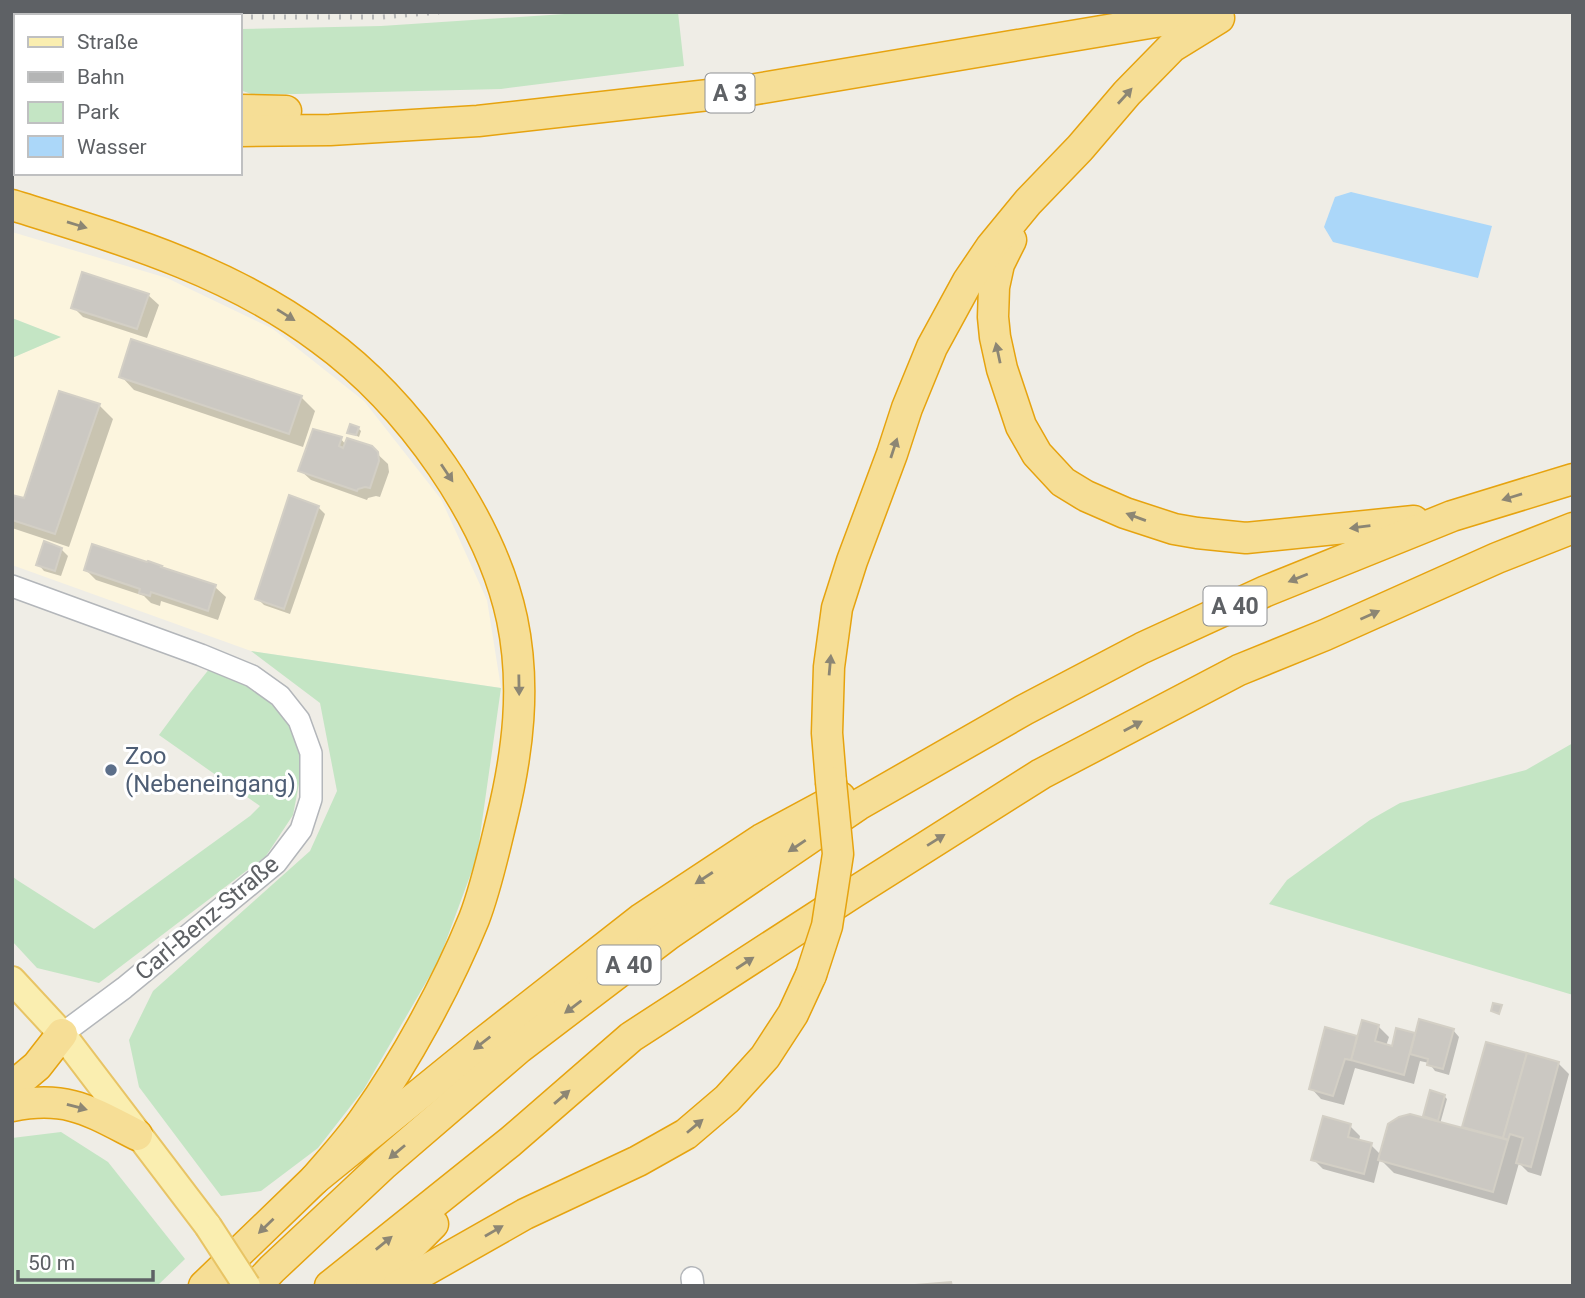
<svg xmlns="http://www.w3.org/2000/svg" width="1585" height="1298" font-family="Roboto,sans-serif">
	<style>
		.commercial { fill: #fcf5de }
		.green { fill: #c4e5c4 }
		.water { fill: #abd7f9 }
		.shadow { fill: #0003 }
		.building { fill: #cbc8c2; stroke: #d3cfc5; stroke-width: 2 }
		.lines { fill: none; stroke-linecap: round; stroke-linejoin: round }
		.minor-casing { stroke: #b3b6ba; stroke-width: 24 }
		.major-casing { stroke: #e8c465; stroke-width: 30 }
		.highway-casing { stroke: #e6a30f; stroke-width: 33 }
		.minor { stroke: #fff; stroke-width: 21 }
		.major { stroke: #faeeb0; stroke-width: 26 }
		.highway { stroke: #f6de96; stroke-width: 30 }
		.rail { stroke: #b4b5b5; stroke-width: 5; stroke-dasharray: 2 9; stroke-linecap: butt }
		.major-bridge-casing { stroke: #e8c465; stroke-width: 30; stroke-linecap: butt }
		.highway-bridge-casing { stroke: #e6a30f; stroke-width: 33; stroke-linecap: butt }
		.major-bridge { stroke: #faeeb0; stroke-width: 26 }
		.highway-bridge { stroke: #f6de96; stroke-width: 30 }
		.oneway { fill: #8c8674 }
		.service-dot { fill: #5c6f8a; stroke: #fff; stroke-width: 2.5 }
		.labels { text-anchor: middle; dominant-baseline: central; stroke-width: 6; stroke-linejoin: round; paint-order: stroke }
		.shield { fill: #fff; stroke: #8e9093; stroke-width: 2 }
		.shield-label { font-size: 23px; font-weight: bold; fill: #5e6165 }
		.service-label { font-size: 24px; fill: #4e5e75; stroke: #fff; text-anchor: start }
		.street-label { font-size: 24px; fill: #5e6165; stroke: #fff }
	</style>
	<rect width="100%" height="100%" fill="#efede6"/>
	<polygon class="commercial" points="12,232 167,278 273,329 364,401 441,499 487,600 501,688 251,651 12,565 12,358 60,337 12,318"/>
	<g class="green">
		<polygon points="595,12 678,12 684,66 501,89 254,95 240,90 240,29 381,26"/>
		<polygon points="12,318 61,337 12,358"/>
		<polygon points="251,651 501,688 477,857 439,960 364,1089 318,1148 261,1191 221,1196 139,1087 129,1040 153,991 310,851 337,791 320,703"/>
		<polygon points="210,668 261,692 289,725 303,763 293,815 266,856 99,983 37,968 12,941 12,876 17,880 94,929 250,816 260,806 159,735 190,693"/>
		<polygon points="1573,743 1573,995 1269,904 1287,880 1370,820 1400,803 1526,770"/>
		<polygon points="61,1132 108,1162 185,1259 157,1286 12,1286 12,1138"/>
	</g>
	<polygon class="water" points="1351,192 1492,226 1478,278 1333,242 1324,227 1335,197"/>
	<g class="shadow">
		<polygon points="148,295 159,305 147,338 83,317 73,307"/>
		<polygon points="121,376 301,397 315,411 303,447 134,390"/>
		<polygon points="99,405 113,419 69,547 12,528 12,496 25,500"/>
		<polygon points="358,428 361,431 359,437 349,432"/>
		<polygon points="341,439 346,445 371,448 388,464 389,472 380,497 376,496 368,498 367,500 311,480 300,470"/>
		<polygon points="318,507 325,514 290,614 264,605 257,598"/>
		<polygon points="61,549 68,556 61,576 44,571 38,564"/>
		<polygon points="86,570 215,587 226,597 218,620 161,601 160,606 151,603 144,596 96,580"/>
		<polygon points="1378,1026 1389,1037 1386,1046 1393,1048 1414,1034 1416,1036 1453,1030 1459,1037 1449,1075 1435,1071 1429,1063 1420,1061 1414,1084 1355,1068 1344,1105 1321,1099 1311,1088 1326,1029 1358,1038"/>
		<polygon points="1558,1063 1569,1074 1541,1176 1528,1172 1519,1163 1507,1205 1394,1173 1380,1159 1374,1183 1323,1169 1313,1159 1350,1126 1360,1136 1359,1141 1371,1145 1381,1155 1430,1121 1425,1116 1444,1096 1447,1099 1440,1124 1469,1131 1464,1126"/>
	</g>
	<g class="building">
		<polygon points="82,272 149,294 137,329 71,308"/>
		<polygon points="131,339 302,396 289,434 119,377"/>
		<polygon points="59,391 100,404 55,534 12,520 12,495 24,498"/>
		<polygon points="350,424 359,427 356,435 347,433"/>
		<polygon points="313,429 342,437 339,446 343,448 347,438 372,446 378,452 379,461 370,488 365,487 358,489 357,491 298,471"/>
		<polygon points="289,495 319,506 284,609 255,599"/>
		<polygon points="44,541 62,548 55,571 36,565"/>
		<polygon points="92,544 147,562 148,561 162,566 161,567 216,585 208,611 151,592 150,596 139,593 140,589 84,570"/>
		<polygon points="1493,1003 1502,1005 1499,1014 1491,1011"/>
		<polygon points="1419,1019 1454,1029 1443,1069 1427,1065 1428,1059 1410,1054"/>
		<polygon points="1362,1020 1379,1025 1375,1041 1392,1046 1396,1028 1415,1033 1404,1075 1351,1060"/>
		<polygon points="1325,1027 1357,1036 1351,1060 1345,1059 1333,1096 1309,1089"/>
		<polygon points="1486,1042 1527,1053 1503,1138 1462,1127"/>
		<polygon points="1527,1053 1559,1062 1531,1167 1516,1163 1523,1138 1510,1134 1508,1140 1503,1138"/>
		<polygon points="1430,1090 1445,1095 1438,1121 1423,1116"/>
		<polygon points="1410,1114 1508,1140 1493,1192 1378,1160 1388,1124 1399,1117"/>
		<polygon points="1323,1116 1351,1124 1348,1137 1372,1143 1364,1174 1311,1160"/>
		<polygon points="951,1282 952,1286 916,1286 916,1285"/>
	</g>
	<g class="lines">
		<g class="minor-casing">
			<g id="minor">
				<polyline points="12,586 201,655 252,676 280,696 299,720 311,753 311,799 301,830 276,863 124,988 62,1034"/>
				<polyline points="692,1278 693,1286"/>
			</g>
		</g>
		<g class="major-casing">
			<polyline id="major" points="12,980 62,1034 208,1226"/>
		</g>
		<g class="highway-casing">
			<g id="highway">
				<polyline points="12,97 16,98"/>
				<polyline points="240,110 286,111"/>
				<polyline points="240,131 330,130 478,121 744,91 1215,12"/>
				<path d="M 12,205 C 121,239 229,270 321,339 C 368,373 409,418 442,466 C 474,513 500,563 512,619 C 526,686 518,752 502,818 C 494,851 486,888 474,919 C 447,985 406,1060 365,1118 C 350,1140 332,1159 315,1179"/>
				<polyline points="1011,240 999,264 994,287 993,317 995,337 1002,369 1021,426 1037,454 1063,482 1086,496 1125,513 1174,529 1197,533 1246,538 1414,521"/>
				<polyline points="831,782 827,733 829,667 837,608 852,561 892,454 907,408 932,347 968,281 991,247 1028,202 1080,148 1127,93 1172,47 1219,18"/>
				<polyline points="12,1087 37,1066 62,1034"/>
				<path d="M 12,1106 C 67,1095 90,1111 137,1135"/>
				<polyline points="204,1286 315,1179 480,1045 641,919 762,839 840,797"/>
				<polyline points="256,1286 272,1269 384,1164 519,1048 669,934 858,805 1024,710 1142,648 1266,591 1452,516 1573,479"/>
				<polyline points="330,1286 510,1142 631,1037 853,893 1041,774 1239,670 1325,635 1497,558 1573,528"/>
				<polyline points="371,1286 433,1224"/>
				<polyline points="398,1286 525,1214 638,1161 686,1134 727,1099 765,1057 793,1014 811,975"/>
			</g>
		</g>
		<use href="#minor" class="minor"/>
		<use href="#major" class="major"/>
		<use href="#highway" class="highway"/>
		<g class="rail">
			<polyline points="124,12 192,16"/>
			<polyline points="240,17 382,17 439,12"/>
		</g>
		<g class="major-bridge-casing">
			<polyline id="major-bridge" points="208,1226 247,1286"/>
		</g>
		<g class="highway-bridge-casing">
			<polyline id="highway-bridge" points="811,975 827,926 838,854 831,782"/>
		</g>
		<use href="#major-bridge" class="major-bridge"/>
		<use href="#highway-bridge" class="highway-bridge"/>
	</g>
	<defs><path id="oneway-solid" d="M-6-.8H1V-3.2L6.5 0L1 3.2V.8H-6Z" transform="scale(1.75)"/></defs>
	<g class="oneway">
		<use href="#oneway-solid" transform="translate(1125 96) rotate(-48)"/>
		<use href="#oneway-solid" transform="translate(77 225) rotate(17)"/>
		<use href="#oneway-solid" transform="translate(286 315) rotate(32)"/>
		<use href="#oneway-solid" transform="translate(998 353) rotate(-102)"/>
		<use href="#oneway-solid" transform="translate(894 448) rotate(-72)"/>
		<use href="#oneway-solid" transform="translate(447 473) rotate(56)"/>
		<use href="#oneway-solid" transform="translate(1512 497) rotate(163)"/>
		<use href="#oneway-solid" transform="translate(1136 517) rotate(-160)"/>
		<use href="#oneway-solid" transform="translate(1360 527) rotate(173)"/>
		<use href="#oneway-solid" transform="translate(1298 578) rotate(158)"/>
		<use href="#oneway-solid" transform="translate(1370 615) rotate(-24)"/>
		<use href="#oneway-solid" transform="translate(830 665) rotate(-85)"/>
		<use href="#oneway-solid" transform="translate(519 685) rotate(89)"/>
		<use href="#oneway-solid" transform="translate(1133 726) rotate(-28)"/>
		<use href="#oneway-solid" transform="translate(936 840) rotate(-32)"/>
		<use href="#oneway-solid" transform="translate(797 846) rotate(146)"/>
		<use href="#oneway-solid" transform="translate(704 878) rotate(147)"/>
		<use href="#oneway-solid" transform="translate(745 963) rotate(-33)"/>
		<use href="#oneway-solid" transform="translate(573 1007) rotate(143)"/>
		<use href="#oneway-solid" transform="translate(482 1043) rotate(142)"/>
		<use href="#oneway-solid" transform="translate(562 1097) rotate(-41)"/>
		<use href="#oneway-solid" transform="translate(77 1107) rotate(15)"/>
		<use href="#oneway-solid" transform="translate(695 1126) rotate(-40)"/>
		<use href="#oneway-solid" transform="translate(397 1152) rotate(140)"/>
		<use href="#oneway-solid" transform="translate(266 1226) rotate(136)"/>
		<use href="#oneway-solid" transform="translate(494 1231) rotate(-30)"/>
		<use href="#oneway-solid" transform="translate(384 1243) rotate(-39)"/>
	</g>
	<circle class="service-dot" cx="111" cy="770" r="7"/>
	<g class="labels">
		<g class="shield">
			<rect x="705.5" y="73.5" width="49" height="39" rx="5"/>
			<rect x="1203.5" y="586.5" width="63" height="39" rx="5"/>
			<rect x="597.5" y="945.5" width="63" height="39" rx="5"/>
		</g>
		<g class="shield-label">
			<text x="730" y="93">A 3</text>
			<text x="1235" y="606">A 40</text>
			<text x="629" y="965">A 40</text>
		</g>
		<g class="service-label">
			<text x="125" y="756">Zoo<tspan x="125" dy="28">(Nebeneingang)</tspan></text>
		</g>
		<g class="street-label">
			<text transform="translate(207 918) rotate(-40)">Carl-Benz-Straße</text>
		</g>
	</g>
	<rect width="1585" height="1298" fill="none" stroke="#5e6165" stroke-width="28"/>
	<rect x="14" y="14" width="228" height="161" fill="#ffffff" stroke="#bfc0c1" stroke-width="2"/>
	<rect x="28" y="37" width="35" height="10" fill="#faeeb0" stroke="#bfc0c1" stroke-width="2"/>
	<text x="77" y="49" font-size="21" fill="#5e6165">Straße</text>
	<rect x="28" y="72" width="35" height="10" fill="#b4b5b5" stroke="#bfc0c1" stroke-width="2"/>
	<text x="77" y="84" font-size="21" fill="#5e6165">Bahn</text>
	<rect x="28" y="102" width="35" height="21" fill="#c4e5c4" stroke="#bfc0c1" stroke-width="2"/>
	<text x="77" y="119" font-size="21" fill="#5e6165">Park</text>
	<rect x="28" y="136" width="35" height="21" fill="#abd7f9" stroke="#bfc0c1" stroke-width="2"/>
	<text x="77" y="154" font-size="21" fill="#5e6165">Wasser</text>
	<path d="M18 1270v10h135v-10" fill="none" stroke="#5e6165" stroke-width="3.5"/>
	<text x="28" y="1270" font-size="21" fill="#5e6165" stroke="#ffffff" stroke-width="5" paint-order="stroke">50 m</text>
</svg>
